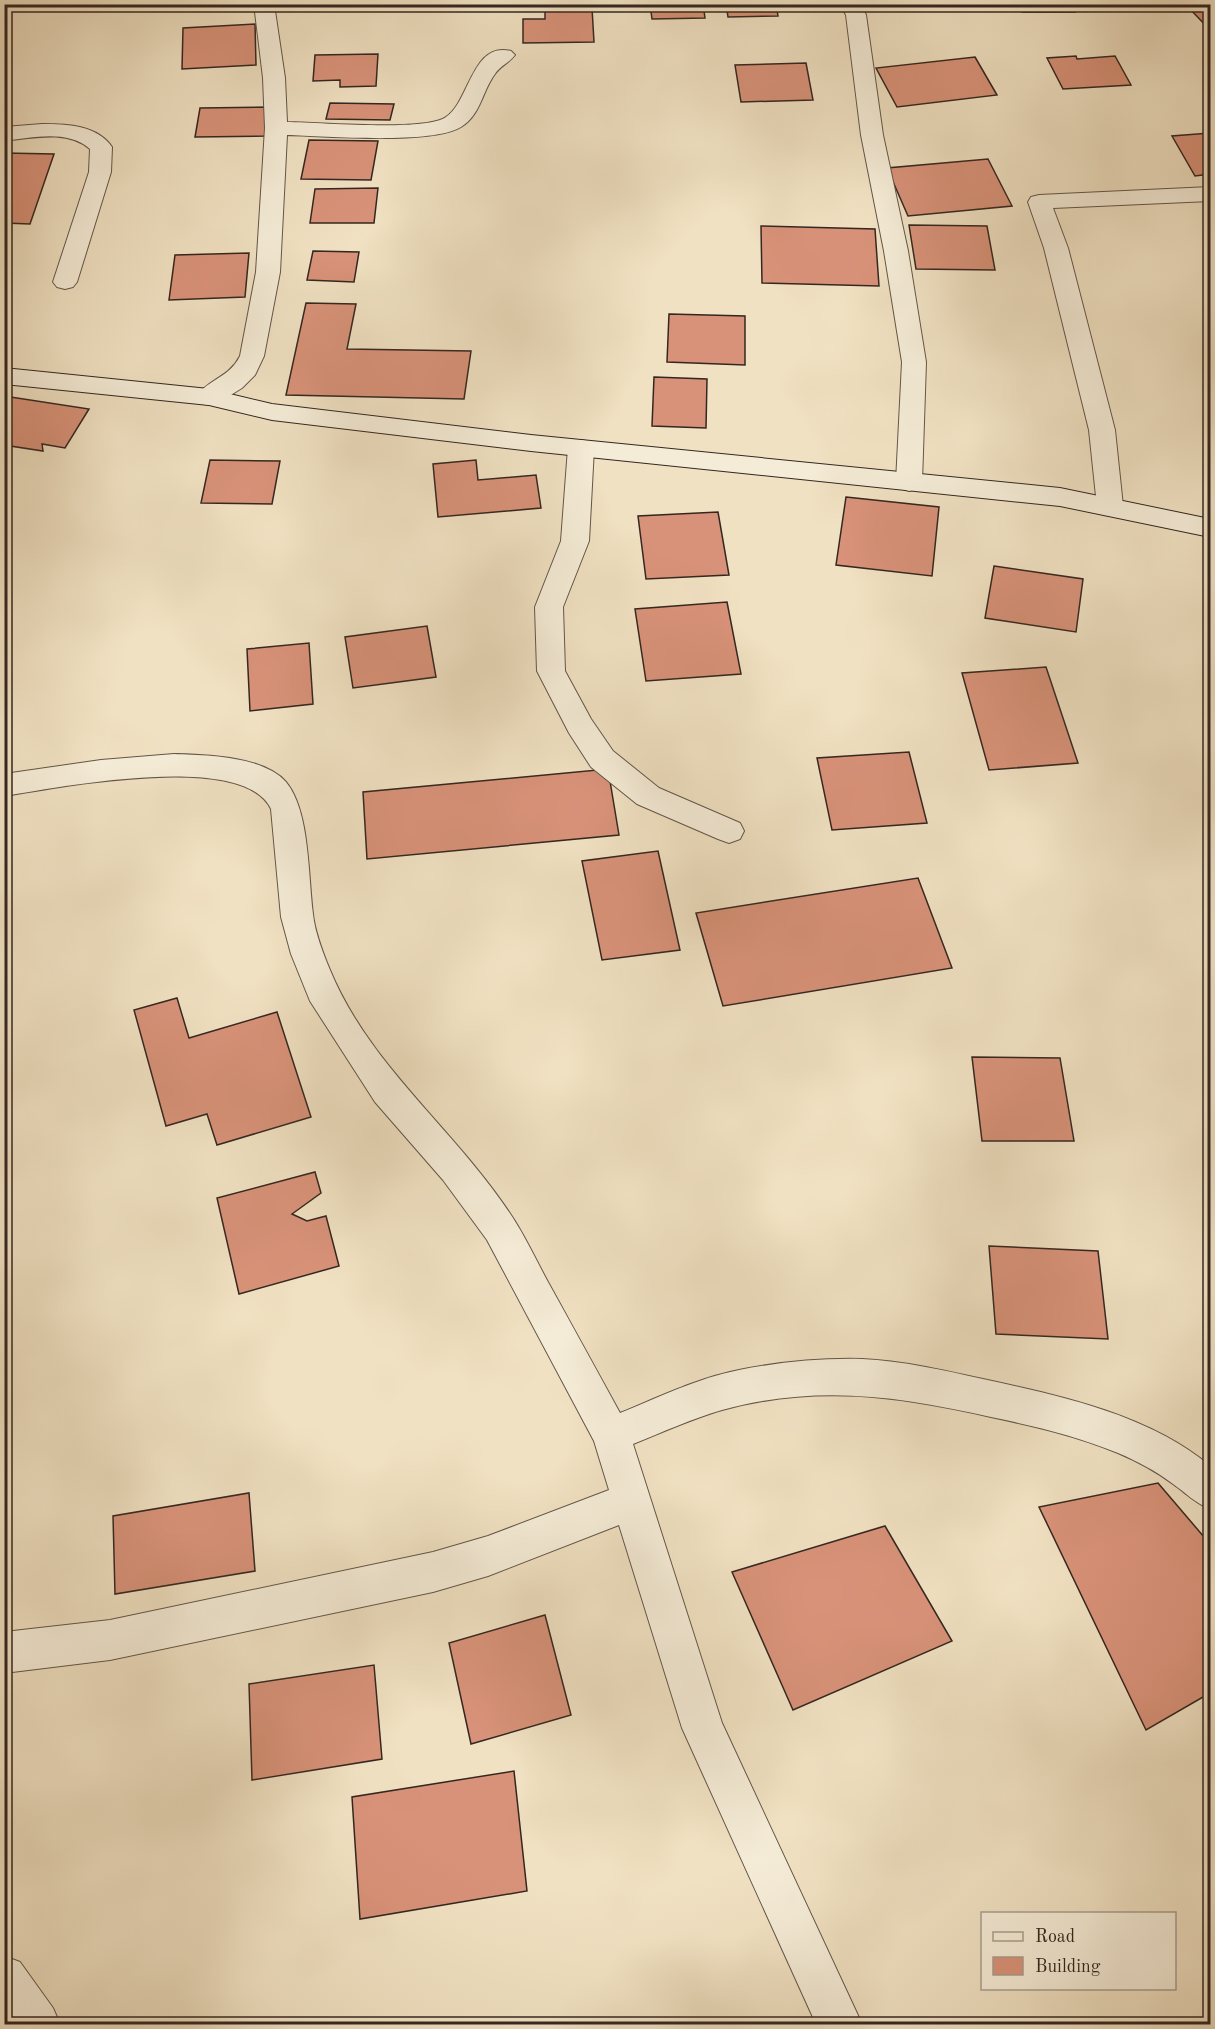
<svg xmlns="http://www.w3.org/2000/svg" width="1215" height="2029" font-family="'Old Standard TT',serif">
	<style>
		.building { fill: #d89279; stroke: #342721; stroke-width: 1.5 }
		.lines { fill: none; stroke-linecap: round; stroke-linejoin: round }
		.street-casing { stroke: #635649; stroke-width: 2 }
		.secondary-casing { stroke: #342721; stroke-width: 2 }
		.street { fill: #f5ecd7; fill-rule: evenodd }
		.secondary { fill: #f5ecd7; fill-rule: evenodd }
	</style>
	<rect width="100%" height="100%" fill="#f0e1c2"/>
	<filter id="stains"><feTurbulence type="fractalNoise" baseFrequency=".00333" numOctaves="4"/><feColorMatrix values="0 0 0 0 .2 0 0 0 0 .09 0 0 0 0 .02 0 0 0 .5 -.17"/></filter>
	<radialGradient id="worn" r=".72"><stop offset=".6" stop-color="#630" stop-opacity="0"/><stop offset="1" stop-color="#630" stop-opacity=".3"/></radialGradient>
	<g class="building">
		<polygon points="650,4 703,4 705,18 652,19"/>
		<polygon points="726,4 776,4 778,16 728,17"/>
		<polygon points="1021,4 1073,4 1075,12 1022,12"/>
		<polygon points="1210,5 1210,30 1190,9"/>
		<polygon points="592,8 594,42 523,43 523,19 545,19 545,9"/>
		<polygon points="255,24 256,65 182,69 183,28"/>
		<polygon points="378,54 376,86 340,87 340,80 313,81 315,55"/>
		<polygon points="1076,56 1077,59 1115,56 1131,85 1063,89 1047,58"/>
		<polygon points="975,57 997,95 897,107 876,68"/>
		<polygon points="806,63 813,100 741,102 735,65"/>
		<polygon points="330,103 394,104 390,120 326,119"/>
		<polygon points="271,107 267,136 195,137 200,108"/>
		<polygon points="1210,133 1210,174 1195,176 1172,136"/>
		<polygon points="309,140 378,141 371,180 301,179"/>
		<polygon points="4,153 54,154 30,224 4,223"/>
		<polygon points="988,159 1012,206 908,216 887,168"/>
		<polygon points="378,188 374,223 310,223 315,189"/>
		<polygon points="909,225 987,226 995,270 916,269"/>
		<polygon points="761,226 875,229 879,286 762,283"/>
		<polygon points="313,251 359,252 354,282 307,280"/>
		<polygon points="249,253 245,297 169,300 175,255"/>
		<polygon points="306,303 356,304 347,349 471,351 464,399 286,395"/>
		<polygon points="669,314 745,316 745,365 667,362"/>
		<polygon points="654,377 707,379 706,428 652,426"/>
		<polygon points="4,396 89,409 65,448 42,444 43,451 4,445"/>
		<polygon points="210,460 280,461 272,504 201,503"/>
		<polygon points="476,460 478,480 536,475 541,508 438,517 433,464"/>
		<polygon points="846,497 939,507 932,576 836,565"/>
		<polygon points="718,512 729,575 646,579 638,516"/>
		<polygon points="994,566 1083,579 1076,632 985,618"/>
		<polygon points="727,602 741,674 646,681 635,609"/>
		<polygon points="427,626 436,677 353,688 345,637"/>
		<polygon points="309,643 313,704 250,711 247,649"/>
		<polygon points="1046,667 1078,763 989,770 962,673"/>
		<polygon points="909,752 927,823 832,830 817,758"/>
		<polygon points="608,769 619,835 367,859 363,792"/>
		<polygon points="658,851 680,950 602,960 582,861"/>
		<polygon points="918,878 952,968 723,1006 696,913"/>
		<polygon points="177,998 189,1038 277,1012 311,1117 217,1145 207,1114 166,1126 134,1010"/>
		<polygon points="972,1057 1060,1058 1074,1141 982,1141"/>
		<polygon points="315,1172 321,1193 292,1214 307,1221 326,1216 339,1266 239,1294 217,1198"/>
		<polygon points="989,1246 1098,1251 1108,1339 996,1334"/>
		<polygon points="1158,1483 1210,1544 1210,1693 1146,1730 1039,1507"/>
		<polygon points="249,1493 255,1571 115,1594 113,1516"/>
		<polygon points="885,1526 952,1641 793,1710 732,1572"/>
		<polygon points="545,1615 571,1715 471,1744 449,1643"/>
		<polygon points="374,1665 382,1759 252,1780 249,1684"/>
		<polygon points="514,1771 527,1891 360,1919 352,1797"/>
	</g>
	<g class="lines">
		<g class="street-casing">
			<g id="street">
				<path d="M 254,4 L 274,4 L 285,78 L 287,122 C 317,122 425,132 446,117 C 470,101 472,41 511,51 L 515,55 C 509,63 500,66 495,74 C 482,91 481,115 461,127 C 432,145 324,136 287,135 L 280,272 L 264,356 L 255,375 L 242,388 L 218,403 L 209,405 L 200,403 L 196,397 C 208,379 229,378 240,356 L 256,272 L 265,128 L 263,78 Z"/>
				<polygon points="840,4 861,4 866,15 883,135 908,251 926,362 922,482 918,488 909,491 900,488 896,482 902,362 884,251 861,135 846,15"/>
				<path d="M 42,124 C 67,124 97,125 112,147 L 111,172 L 77,282 L 73,287 L 65,289 L 57,287 L 53,282 L 89,172 L 90,149 C 67,129 32,138 4,141 L 4,127 Z"/>
				<polygon points="1210,187 1210,201 1053,208 1068,248 1115,430 1123,506 1119,512 1110,515 1101,512 1097,506 1089,430 1044,248 1028,202 1031,197 1039,195"/>
				<polygon points="581,440 590,442 594,448 589,541 563,607 565,671 591,719 613,751 659,788 740,823 744,831 740,839 729,843 718,839 637,804 591,767 569,733 537,671 535,607 561,541 568,448 572,442"/>
				<path d="M 174,754 C 205,755 264,756 286,782 C 310,811 308,876 313,914 C 315,933 323,953 330,970 C 370,1067 457,1131 513,1218 C 526,1238 536,1260 548,1282 C 572,1325 596,1369 620,1413 C 659,1397 698,1378 739,1370 C 779,1362 821,1358 862,1359 C 903,1361 943,1370 983,1379 C 1060,1396 1148,1414 1210,1466 L 1210,1509 C 1195,1503 1186,1493 1173,1484 C 1156,1471 1137,1461 1118,1453 C 1077,1436 1034,1426 991,1417 C 898,1396 817,1384 722,1410 C 691,1419 663,1432 633,1444 L 722,1723 L 862,2024 L 816,2024 L 682,1728 L 619,1525 L 488,1576 L 433,1592 L 110,1660 L 4,1673 L 4,1632 L 110,1620 L 433,1552 L 488,1536 L 609,1490 L 594,1441 L 487,1240 L 443,1180 L 375,1102 L 310,1001 L 291,954 L 281,917 L 271,809 C 243,750 58,788 4,796 L 4,774 L 101,760 Z"/>
				<polygon points="4,1956 20,1962 53,2008 60,2024 10,2024 4,2017"/>
			</g>
		</g>
		<g class="secondary-casing">
			<polygon id="secondary" points="4,368 209,389 272,404 531,435 1060,488 1210,519 1210,537 1060,506 531,451 272,420 209,405 4,384"/>
		</g>
		<use href="#street" class="street"/>
		<use href="#secondary" class="secondary"/>
	</g>
	<rect width="1215" height="2029" fill="none" stroke="#f0e1c2" stroke-width="24"/>
	<rect x="6" y="6" width="1203" height="2017" fill="none" stroke="#342721" stroke-width="3"/>
	<rect x="12" y="12" width="1191" height="2005" fill="none" stroke="#342721" stroke-width="1.5"/>
	<rect x="981" y="1912" width="195" height="78" fill="#f5ecd7" stroke="#a89d8e" stroke-width="1.5"/>
	<rect x="993" y="1932" width="30" height="9" fill="#f5ecd7" stroke="#a89d8e" stroke-width="1.5"/>
	<text x="1035" y="1942" font-size="18" fill="#342721">Road</text>
	<rect x="993" y="1957" width="30" height="18" fill="#d89279" stroke="#a89d8e" stroke-width="1.5"/>
	<text x="1035" y="1972" font-size="18" fill="#342721">Building</text>
	<rect width="100%" height="100%" filter="url(#stains)"/>
	<rect width="100%" height="100%" fill="url(#worn)"/>
</svg>
